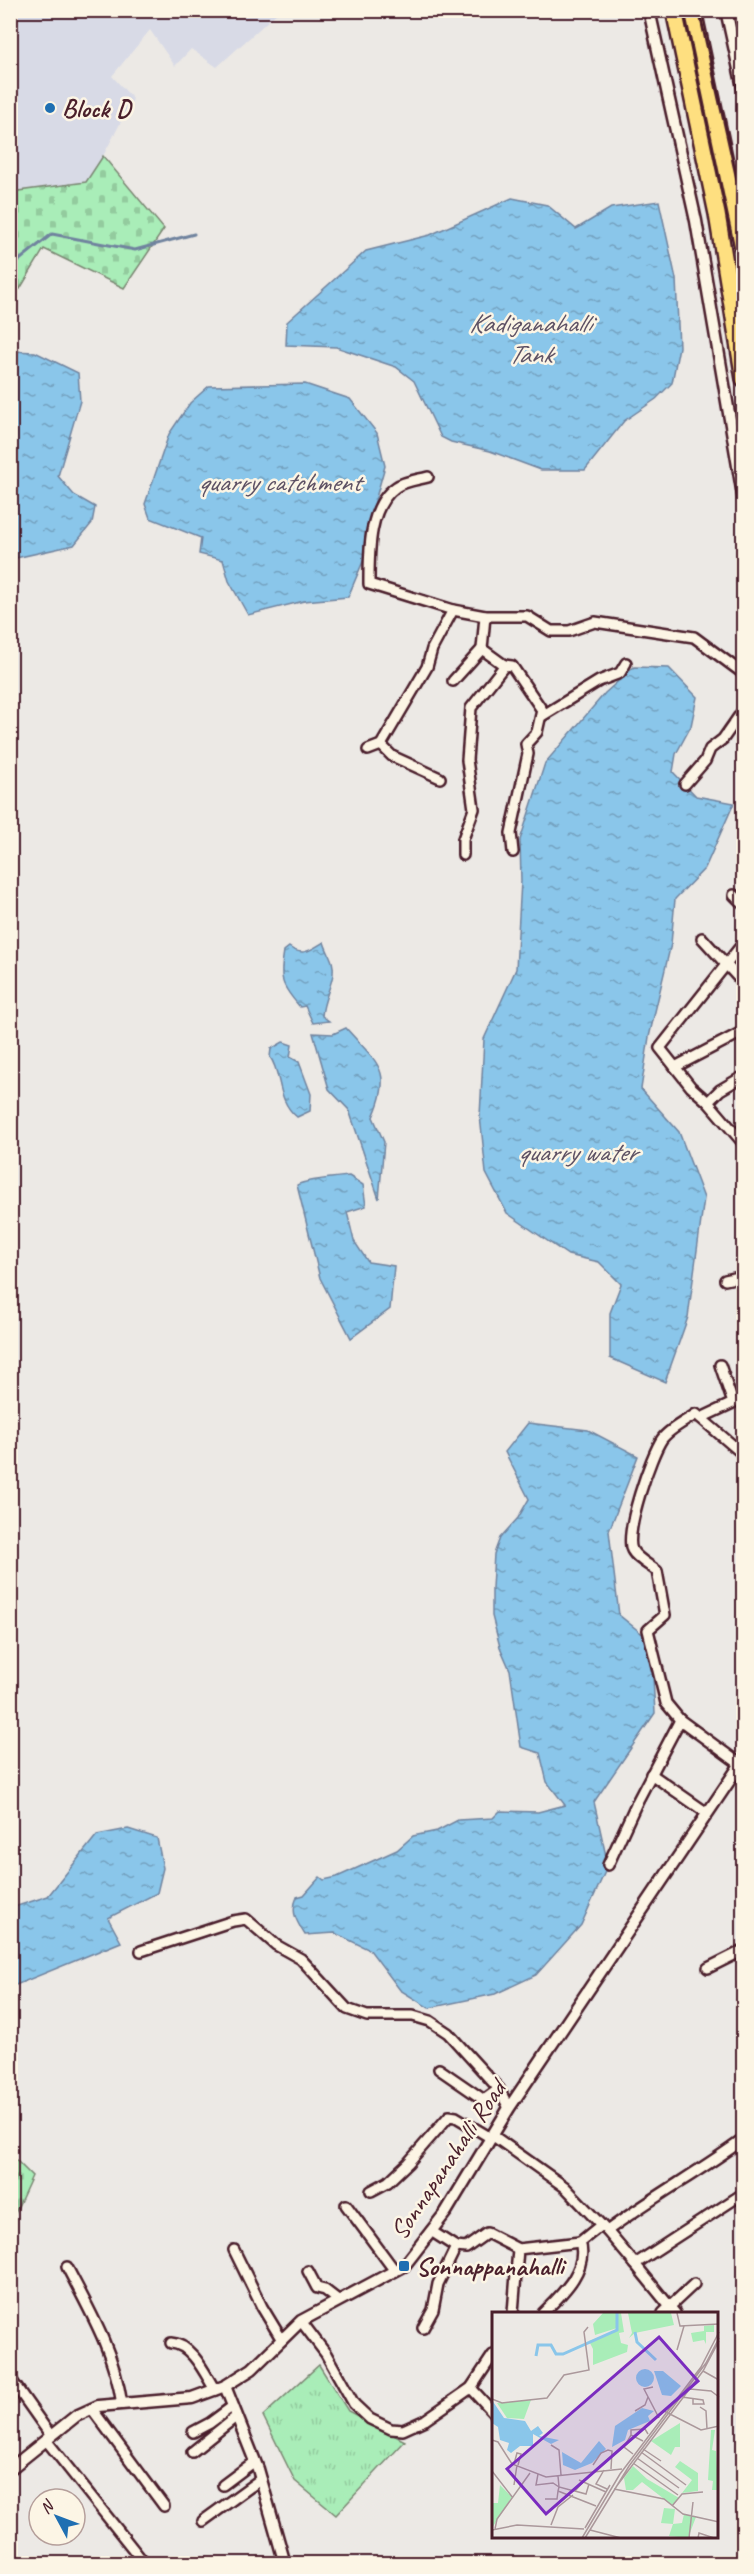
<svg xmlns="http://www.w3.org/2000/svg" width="754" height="2574" font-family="Caveat,sans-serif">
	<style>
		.built { fill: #d8dae6 }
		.grass { fill: url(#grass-tufts); stroke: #7a8672; stroke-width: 1.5 }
		.cemetery { fill: url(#cemetery-stones); stroke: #7a8672; stroke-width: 1.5 }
		.water { fill: url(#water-ripples); stroke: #70839e; stroke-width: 1.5 }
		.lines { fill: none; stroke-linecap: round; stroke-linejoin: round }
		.stream { stroke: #70839e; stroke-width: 3 }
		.minor-casing { stroke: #4a1f2b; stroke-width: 14 }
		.tertiary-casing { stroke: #4a1f2b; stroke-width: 15 }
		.trunk-casing { stroke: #4a1f2b; stroke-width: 20 }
		.minor { stroke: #fcf5e5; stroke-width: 9 }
		.tertiary { stroke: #fcf5e5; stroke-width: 10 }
		.trunk { stroke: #fedf80; stroke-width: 15 }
		.rail { stroke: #4a1f2b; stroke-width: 3 }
		.poi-dot { fill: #1f6fb2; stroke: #fcf5e5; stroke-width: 2 }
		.labels { text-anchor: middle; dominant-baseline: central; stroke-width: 5; stroke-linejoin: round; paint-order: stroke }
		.poi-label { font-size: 26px; font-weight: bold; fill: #4a1f2b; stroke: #fcf5e5; text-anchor: start }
		.street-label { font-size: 26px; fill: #4a1f2b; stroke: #fcf5e5 }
		.water-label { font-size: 27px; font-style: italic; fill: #5d5164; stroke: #fcf5e5 }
		.inset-river { fill: none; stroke: #8ac6ea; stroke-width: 3 }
		.inset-road { fill: none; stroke: #ab989b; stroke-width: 1.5 }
		.view { fill: #7b2cbf; fill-opacity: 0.15; stroke: #7b2cbf; stroke-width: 3 }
		.inset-edge { fill: none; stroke: #4a1f2b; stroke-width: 3 }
	</style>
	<defs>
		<pattern id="grass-tufts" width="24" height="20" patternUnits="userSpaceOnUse" patternTransform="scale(1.5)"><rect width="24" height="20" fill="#a9edb8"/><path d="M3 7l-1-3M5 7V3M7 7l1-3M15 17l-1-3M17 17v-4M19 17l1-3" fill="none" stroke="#93cb9e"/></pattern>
		<pattern id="cemetery-stones" width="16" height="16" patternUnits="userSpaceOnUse" patternTransform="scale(1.5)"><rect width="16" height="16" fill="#a9edb8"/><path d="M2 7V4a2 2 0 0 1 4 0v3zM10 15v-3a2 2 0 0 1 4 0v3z" fill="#93cb9e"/></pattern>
		<pattern id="water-ripples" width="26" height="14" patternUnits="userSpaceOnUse" patternTransform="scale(1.5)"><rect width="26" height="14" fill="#8ac6ea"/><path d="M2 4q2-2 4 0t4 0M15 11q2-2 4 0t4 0" fill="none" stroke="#73a0be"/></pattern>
	</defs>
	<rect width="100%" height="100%" fill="#ece9e5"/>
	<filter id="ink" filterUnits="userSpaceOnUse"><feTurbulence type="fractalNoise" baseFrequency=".0167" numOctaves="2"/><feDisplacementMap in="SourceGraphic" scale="12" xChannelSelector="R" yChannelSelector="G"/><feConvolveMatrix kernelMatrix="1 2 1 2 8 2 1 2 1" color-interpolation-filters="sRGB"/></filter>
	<g filter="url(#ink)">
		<polygon class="built" points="10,11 279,11 217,67 191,49 175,66 150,30 112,76 133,99 103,156 86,182 11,192"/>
		<polygon class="grass" points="319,2365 348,2411 405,2441 336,2515 295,2481 263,2416"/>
		<g class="cemetery">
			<polygon points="103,156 164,229 124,288 44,249 20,289 11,266 11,192 86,182"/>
			<polygon points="11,2155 32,2176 11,2222"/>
		</g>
		<g class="water">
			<polygon points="512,198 547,205 576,229 611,208 659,201 676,279 679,347 672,383 656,399 624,421 585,470 541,470 490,451 451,442 441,437 414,381 396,367 336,347 286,345 287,322 366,251 430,235"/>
			<polygon points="11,351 35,352 78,373 80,401 58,476 74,495 95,507 92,523 74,545 11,559"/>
			<polygon points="305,384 350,399 377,433 385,466 372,512 364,559 348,597 304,601 248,615 229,581 223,560 199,554 201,538 150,518 145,504 169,434 190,403 209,386"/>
			<polygon points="634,667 669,668 697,697 691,726 676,754 673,772 696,796 734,803 705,868 675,899 671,944 649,1037 641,1089 679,1132 704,1198 688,1317 665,1382 610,1358 610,1313 621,1284 599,1262 568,1255 507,1213 486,1173 480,1116 484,1039 516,969 521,881 520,840 545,763 605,693"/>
			<path d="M 324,942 C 327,953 335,961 333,974 C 331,988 323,1000 322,1016 L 329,1021 L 313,1023 L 305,1006 L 300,1007 C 281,985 279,980 284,951 L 289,947 C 303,957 311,950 324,942 Z"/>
			<path d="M 346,1028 C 377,1063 394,1070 373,1117 L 384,1142 L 379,1199 L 349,1110 L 329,1089 L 313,1033 L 333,1034 Z"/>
			<path d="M 283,1042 L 292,1045 L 290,1057 L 299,1062 L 311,1094 L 310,1111 L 297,1117 C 276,1100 282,1073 270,1057 L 271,1049 Z"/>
			<path d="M 349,1176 L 363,1185 L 366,1206 L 347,1212 L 354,1241 L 368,1262 L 394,1266 L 390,1309 L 351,1338 L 320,1278 L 297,1185 C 303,1181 339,1177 349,1176 Z"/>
			<path d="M 528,1423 L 588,1430 L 638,1456 L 609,1531 L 619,1615 L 651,1641 L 655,1713 L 594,1802 L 608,1865 L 581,1925 L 536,1975 L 495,1994 L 429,2008 L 400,1990 L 370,1950 L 335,1933 L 305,1935 C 297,1922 290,1912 297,1897 L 304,1895 L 320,1877 L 324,1880 L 337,1877 L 397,1850 L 413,1836 L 437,1831 L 458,1820 L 493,1818 L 500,1811 L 538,1812 L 565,1805 L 547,1782 L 540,1753 L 521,1747 L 510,1670 L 500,1647 L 492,1616 L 492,1588 L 494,1554 L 500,1538 L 518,1518 L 529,1499 L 505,1452 Z"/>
			<polygon points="128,1829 157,1838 163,1868 157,1893 108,1918 121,1942 11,1987 11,1908 48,1896 97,1835"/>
		</g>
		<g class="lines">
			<polyline class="stream" points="10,263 17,262 52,234 135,250 194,234"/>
			<g class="minor-casing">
				<g id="minor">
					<path d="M 428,477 C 417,480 405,481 396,487 C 368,506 369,554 369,584 L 453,610 L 485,616 L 527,616 L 551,631 L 569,631 L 595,622 L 694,637 L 744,674"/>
					<polyline points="485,616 482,649 504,665 512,666 542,710 537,732 526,744 528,754 511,833 513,852"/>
					<polyline points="453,681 482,649"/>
					<polyline points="542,716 599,681 620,673 626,663"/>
					<polyline points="381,745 392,756 440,778"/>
					<polyline points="368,750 381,745 427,667 432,649 453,610"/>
					<polyline points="685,784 705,761 710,749 723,739 744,709"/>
					<polyline points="463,855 463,839 474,809 467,760 471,708 505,665"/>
					<polyline points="734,895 744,905"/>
					<polyline points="702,938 744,984"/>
					<polyline points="675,1067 744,1031"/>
					<polyline points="744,1076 720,1090 708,1102 744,1144"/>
					<polyline points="708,1102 691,1087 660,1048 744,942"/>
					<polyline points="725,1280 744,1276"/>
					<polyline points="701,1418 733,1403 720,1365"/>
					<path d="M 680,1720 L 666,1703 L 648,1630 L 665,1615 L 657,1571 C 649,1565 636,1558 632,1550 C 624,1533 651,1455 662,1439 C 669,1429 686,1421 696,1414 L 744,1455"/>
					<polyline points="651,1774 707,1813"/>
					<polyline points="608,1865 637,1802 680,1720 740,1764"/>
					<polyline points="141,1951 233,1921 246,1919 276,1945 301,1959 347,2009 367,2016 413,2016 430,2021 448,2033 499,2089 509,2108"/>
					<polyline points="708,1968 744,1950"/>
					<polyline points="439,2069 484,2100 499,2089"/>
					<path d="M 492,2135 L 565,2187 L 607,2231 C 651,2198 699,2172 744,2139"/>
					<polyline points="371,2191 388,2182 408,2163 449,2116 456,2117 491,2138"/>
					<polyline points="346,2205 395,2271"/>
					<polyline points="431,2231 456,2247 466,2248 487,2233 518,2249"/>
					<polyline points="607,2231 635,2264 744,2193"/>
					<polyline points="234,2250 262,2307 282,2340"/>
					<polyline points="635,2264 675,2313"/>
					<path d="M 67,2267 C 91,2313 114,2352 122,2404"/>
					<polyline points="308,2271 317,2288 325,2290 338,2300"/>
					<polyline points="513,2313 518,2249 580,2242 601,2225"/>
					<path d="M 543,2313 C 561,2295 589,2270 580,2242"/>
					<polyline points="663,2313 694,2284"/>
					<polyline points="301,2321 326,2354 354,2404 370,2419 391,2429 403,2430 425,2420 471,2388 493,2355"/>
					<polyline points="423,2328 433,2310 438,2284 456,2247"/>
					<path d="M 171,2343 C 192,2344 205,2374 215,2390"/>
					<polyline points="10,2378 51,2436"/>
					<polyline points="471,2388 493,2412"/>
					<polyline points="92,2409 164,2506"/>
					<polyline points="193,2432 210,2423 233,2406"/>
					<polyline points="46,2440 145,2564"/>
					<polyline points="192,2452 237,2416"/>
					<polyline points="223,2485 255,2461"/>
					<polyline points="203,2521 261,2479"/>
				</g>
			</g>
			<g class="tertiary-casing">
				<g id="tertiary">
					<polyline points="649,10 696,221 744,501"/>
					<polyline points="726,10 744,92"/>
					<polyline points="225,2386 258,2469 285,2564"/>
					<polyline points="10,2469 76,2416 98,2406 192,2398 225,2386 252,2369 301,2321 404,2266 446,2212 509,2108 744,1759"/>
				</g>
			</g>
			<g class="trunk-casing">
				<g id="trunk">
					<polyline points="674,10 717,214 744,379"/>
					<polyline points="693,10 744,252"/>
				</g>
			</g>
			<use href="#minor" class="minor"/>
			<use href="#tertiary" class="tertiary"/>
			<use href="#trunk" class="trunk"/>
			<polyline class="rail" points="699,10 744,211"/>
		</g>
	</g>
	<g class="poi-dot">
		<circle cx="50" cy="108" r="6"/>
		<rect x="398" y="2260" width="12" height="12" rx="3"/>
	</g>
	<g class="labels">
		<g class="poi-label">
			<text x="62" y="108">Block D</text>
			<text x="416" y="2266">Sonnappanahalli</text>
		</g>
		<g class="street-label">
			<text transform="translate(448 2160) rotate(-56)">Sonnapanahalli Road</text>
		</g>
		<g class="water-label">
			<text x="530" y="323">Kadiganahalli<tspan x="530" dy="31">Tank</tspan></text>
			<text x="279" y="482">quarry catchment</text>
			<text x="577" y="1152">quarry water</text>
		</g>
	</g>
	<g transform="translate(492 2312)">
		<rect width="226" height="226" fill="#ece9e5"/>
		<path d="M 111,1 L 124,1 L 125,16 L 103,23 L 101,12 ZM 125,1 L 129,1 L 132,20 L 127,21 L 129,31 L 136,33 L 135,40 L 101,53 L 101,37 L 97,29 L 126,18 ZM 136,1 L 179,1 L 182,13 L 143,21 L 137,26 L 140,21 ZM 222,13 L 222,20 L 214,20 L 214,32 L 212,28 L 201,30 L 199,21 L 212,19 L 212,14 ZM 188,111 L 188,135 L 183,135 L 179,143 L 159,129 ZM 219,118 L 223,118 L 220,138 L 224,139 L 226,178 L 220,178 L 221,169 L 216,168 ZM 188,149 L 206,161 L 206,179 L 190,181 L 200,168 L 183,155 ZM 141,154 L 155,167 L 187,186 L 180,193 L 150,170 L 141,178 L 134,178 L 132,166 ZM 8,173 L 20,185 L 0,216 L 0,191 L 6,191 ZM 172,196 L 183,197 L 181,212 L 190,211 L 192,202 L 204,205 L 196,226 L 177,224 L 181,212 L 169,211 Z" fill="#a9edb8"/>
		<path d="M 39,88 L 32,107 L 15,106 L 5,91 Z" fill="#a9edb8"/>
		<path d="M144 66a9 9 0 1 1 18 0a9 9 0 1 1-18 0ZM 162,59 L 171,59 L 189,74 L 179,84 L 170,83 ZM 0,88 L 12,106 L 33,109 L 39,119 L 46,114 L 51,121 L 47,124 L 67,128 L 59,132 L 41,122 L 41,134 L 28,134 L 19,141 L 15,138 L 17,131 L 8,128 L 6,115 L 0,111 ZM 150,96 L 162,99 L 156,104 L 158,109 L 136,118 L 133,128 L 120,135 L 123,114 ZM 107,129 L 114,137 L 100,151 L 83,158 L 71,153 L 70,140 L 89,151 Z" fill="#8ac6ea"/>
		<path class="inset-river" d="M 143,20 L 145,30 L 164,48M 44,44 L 46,33 L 59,33 L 64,42 L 71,42 L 125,18 L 125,1"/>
		<path class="inset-road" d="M 185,1 L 188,14 L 227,12M 185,38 L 192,14M 211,59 L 227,68M 161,75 L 152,77 L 167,106M 198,77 L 219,79 L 227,85M 190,85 L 211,88 L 212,92 L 201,92 L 201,87M 0,87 L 10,91 L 55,86 L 72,63 L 97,58 L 92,20 L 96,15M 208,95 L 214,99 L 215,117M 143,99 L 153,93 L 156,85M 172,99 L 209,118 L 227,114M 139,123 L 139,118 L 153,117 L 156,122M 0,128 L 6,130 L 20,152 L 54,165 L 130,157M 59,133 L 67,138 L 69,163M 151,137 L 169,149M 149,140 L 194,173M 141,142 L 132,135 L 139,123 L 151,129M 145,146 L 187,176M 141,151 L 186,183M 22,152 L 25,141 L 29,142 L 26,153M 101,153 L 109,141 L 116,138 L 120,139 L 119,157M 112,158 L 104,172 L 115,177M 0,159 L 21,186M 46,162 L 44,173 L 61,171 L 67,175M 66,164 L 67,175 L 82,179M 87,168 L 114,180M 92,169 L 83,179 L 94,182 L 97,172M 22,173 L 25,153M 67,175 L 66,179 L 104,194M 124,175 L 211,59 L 227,29M 122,177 L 172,187 L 191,202 L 227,210M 53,187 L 65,187 L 66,179M 180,194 L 190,182 L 211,180M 59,213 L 66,195 L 81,183M 93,216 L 118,173M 3,217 L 5,207 L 38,161M 0,218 L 25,213 L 92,217M 98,218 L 129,226M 90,226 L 128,162 L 209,55 L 227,20M 93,226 L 137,154 L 214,51 L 227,26M 197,226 L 201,190M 206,226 L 207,221 L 222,226"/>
		<path class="view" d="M 167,25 L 206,69 L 54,202 L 15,157 Z"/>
		<rect width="226" height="226" class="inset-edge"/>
	</g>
	<rect width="754" height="2574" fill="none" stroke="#fcf5e5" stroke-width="36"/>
	<rect x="18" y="18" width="718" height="2538" fill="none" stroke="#4a1f2b" stroke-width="2" filter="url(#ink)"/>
	<g transform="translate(57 2517) rotate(311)"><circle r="28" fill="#fcf5e5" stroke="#b59f9b" stroke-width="1.5"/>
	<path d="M0-4.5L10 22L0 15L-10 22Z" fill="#1f6fb2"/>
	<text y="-9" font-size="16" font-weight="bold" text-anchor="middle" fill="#4a1f2b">N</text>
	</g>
</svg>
